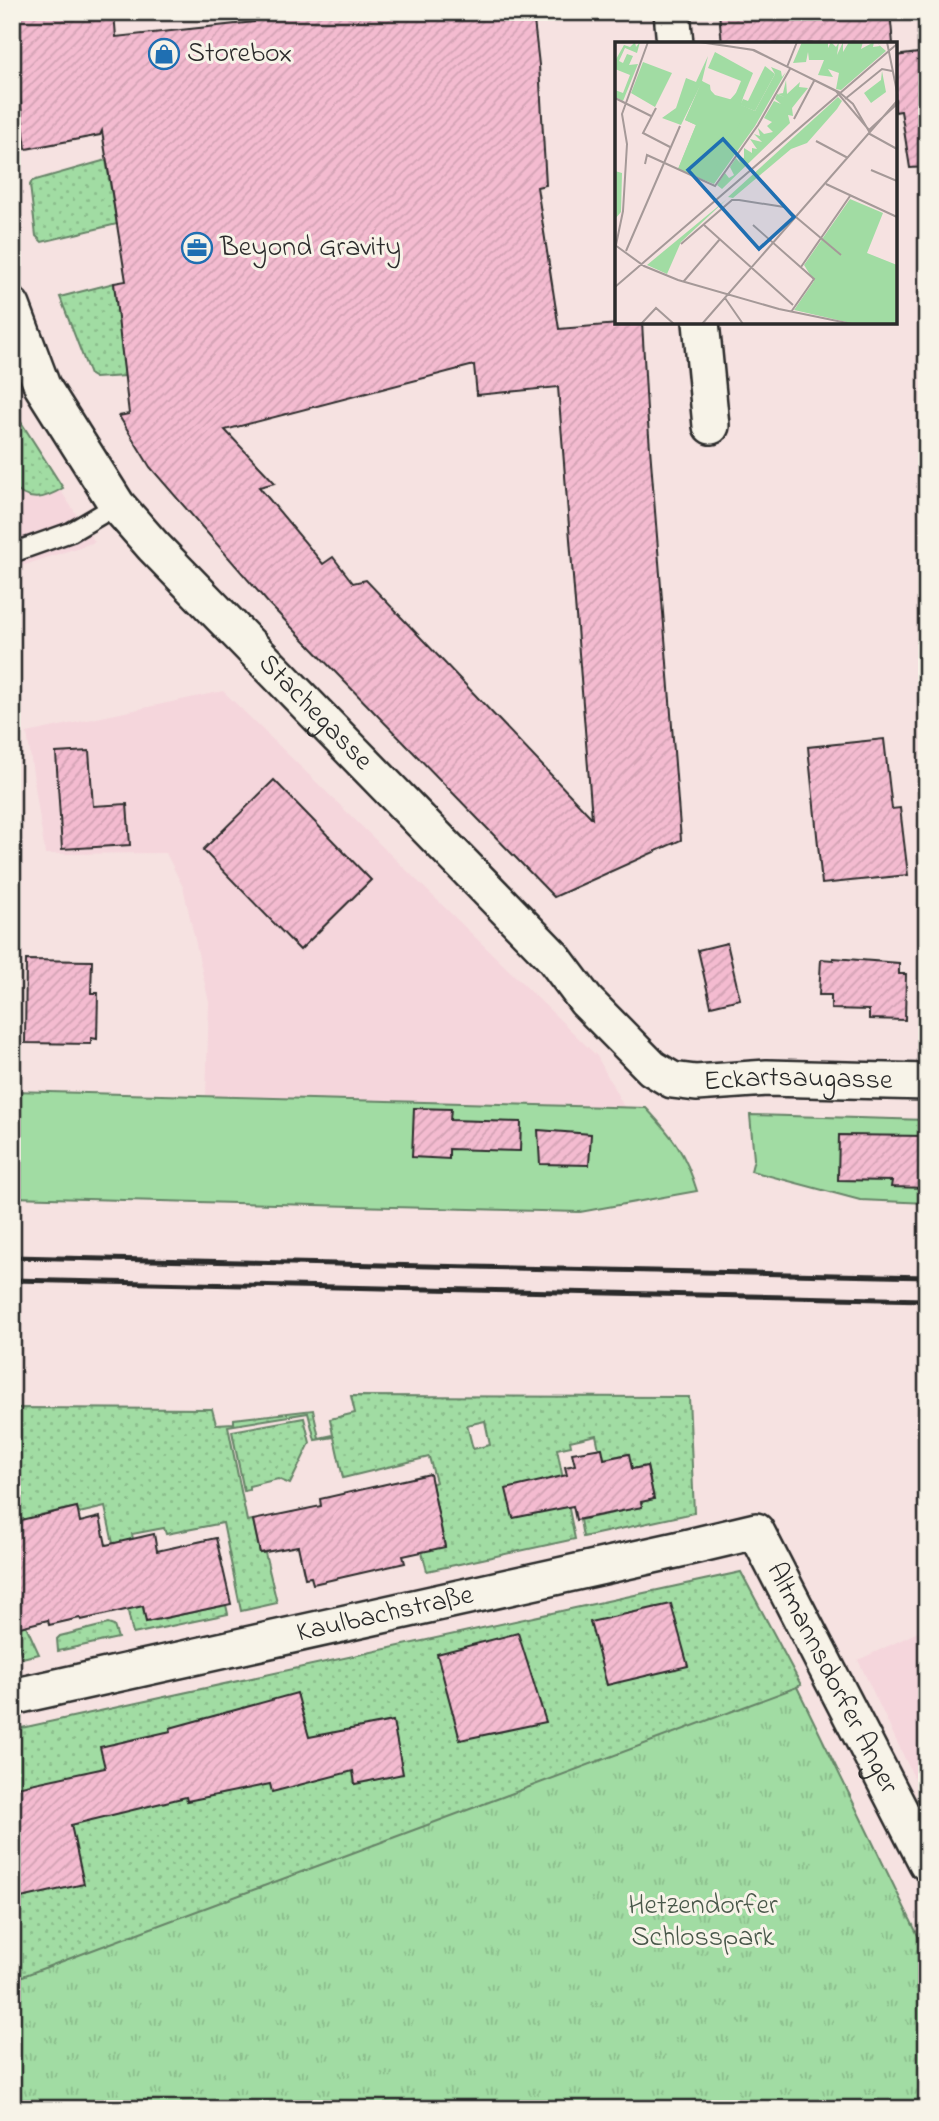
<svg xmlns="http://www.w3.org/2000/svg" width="939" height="2121" font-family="'Indie Flower',sans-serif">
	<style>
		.built { fill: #f5d6dc }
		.grass { fill: url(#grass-dots); stroke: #668467; stroke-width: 2; fill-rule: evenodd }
		.park { fill: url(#park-tufts); stroke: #668467; stroke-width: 2 }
		.garden { fill: #a1dca3; stroke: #668467; stroke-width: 2 }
		.building { fill: url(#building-hatch); stroke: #2b2b2b; stroke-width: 2; fill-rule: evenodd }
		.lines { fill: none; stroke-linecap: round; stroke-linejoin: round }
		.lane-casing { stroke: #2b2b2b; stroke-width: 23 }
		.street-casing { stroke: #2b2b2b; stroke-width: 40 }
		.lane { stroke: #f7f3e8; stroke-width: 18 }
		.street { stroke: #f7f3e8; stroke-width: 35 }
		.rail { stroke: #2b2b2b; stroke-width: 5 }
		.labels { text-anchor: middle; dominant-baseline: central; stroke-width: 6; stroke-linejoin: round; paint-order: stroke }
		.poi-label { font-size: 28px; fill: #2b2b2b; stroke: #f7f3e8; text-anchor: start }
		.street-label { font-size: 28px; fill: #2b2b2b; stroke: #f7f3e8 }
		.park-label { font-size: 28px; fill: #485749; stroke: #f7f3e8 }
		.inset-road { fill: none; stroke: #a59998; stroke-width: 2 }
		.view { fill: #1f6fb2; fill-opacity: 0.15; stroke: #1f6fb2; stroke-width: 3.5 }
		.inset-edge { fill: none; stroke: #2b2b2b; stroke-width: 3.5 }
	</style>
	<defs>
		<pattern id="grass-dots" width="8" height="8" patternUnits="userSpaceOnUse" patternTransform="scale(1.75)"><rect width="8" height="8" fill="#a1dca3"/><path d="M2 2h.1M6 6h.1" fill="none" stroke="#8bbd8c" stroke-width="1.8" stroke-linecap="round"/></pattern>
		<pattern id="park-tufts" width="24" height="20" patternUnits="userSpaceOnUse" patternTransform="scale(1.75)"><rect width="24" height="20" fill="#a1dca3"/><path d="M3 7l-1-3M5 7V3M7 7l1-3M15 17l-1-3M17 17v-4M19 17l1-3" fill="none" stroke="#8bbd8c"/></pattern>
		<pattern id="building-hatch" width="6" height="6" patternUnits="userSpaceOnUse" patternTransform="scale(1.75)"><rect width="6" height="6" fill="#f4bbd0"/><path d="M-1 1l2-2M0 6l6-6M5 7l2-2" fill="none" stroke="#d1a1b3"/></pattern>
	</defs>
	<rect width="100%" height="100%" fill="#f6e2e1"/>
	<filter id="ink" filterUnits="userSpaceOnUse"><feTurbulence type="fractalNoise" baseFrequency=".0143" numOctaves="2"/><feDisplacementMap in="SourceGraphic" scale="14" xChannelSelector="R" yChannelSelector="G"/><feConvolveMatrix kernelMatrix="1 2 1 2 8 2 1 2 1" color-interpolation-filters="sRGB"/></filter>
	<g filter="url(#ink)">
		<g class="built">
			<polygon points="12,418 95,542 12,569"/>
			<polygon points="223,691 597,1056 624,1107 206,1096 209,1002 183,887 166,853 45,854 27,733"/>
			<polygon points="927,1628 927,1805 858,1660"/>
		</g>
		<g class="grass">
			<polygon points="106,160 117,224 42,242 36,236 30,185 32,181"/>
			<polygon points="114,283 125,376 95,378 90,375 60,297"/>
			<path d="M 12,408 L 63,488 C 45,499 27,504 12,485 Z"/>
			<path d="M 351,1396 L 689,1397 L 694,1513 L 583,1537 L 580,1520 L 641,1507 L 641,1502 L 654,1499 L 647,1466 L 632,1469 L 628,1454 L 604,1459 L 602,1449 L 599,1449 L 596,1435 L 570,1441 L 571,1446 L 557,1449 L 575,1539 L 427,1571 L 422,1552 L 445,1546 L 432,1484 L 436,1482 L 429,1457 L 343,1478 L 334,1437 L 315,1440 L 308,1413 L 228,1426 L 247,1521 L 253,1520 L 260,1553 L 265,1553 L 277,1603 L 241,1611 L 223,1523 L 166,1534 L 164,1528 L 132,1534 L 136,1555 L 132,1556 L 146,1622 L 226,1605 L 228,1614 L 133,1634 L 105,1507 L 79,1513 L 77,1507 L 40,1515 L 12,1529 L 12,1408 L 212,1409 L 216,1424 L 234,1423 L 234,1419 L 313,1410 L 319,1438 L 333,1435 L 330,1419 L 355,1413 ZM 485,1421 L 490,1445 L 473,1449 L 467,1425 Z"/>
			<polygon points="304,1418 310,1443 290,1484 278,1479 249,1486 249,1490 244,1491 232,1431"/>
			<polygon points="741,1572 801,1685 12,2041 12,1730"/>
			<polygon points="12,1617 23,1619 39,1654 22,1658"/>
			<polygon points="108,1624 114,1626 118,1638 58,1651 57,1639 60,1636"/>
		</g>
		<polygon class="park" points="797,1687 927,1954 927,2109 12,2109 12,1980"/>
		<g class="garden">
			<path d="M 12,1091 L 646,1108 C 673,1137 685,1152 697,1191 L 580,1212 L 12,1197 Z"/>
			<polygon points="750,1115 927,1120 927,1203 860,1200 751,1171 754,1159"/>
		</g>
		<g class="building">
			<path d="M 12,12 L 114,12 L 116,37 L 254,22 L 253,12 L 480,12 L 481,19 L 533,12 L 539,65 L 546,185 L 537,187 L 559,329 L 642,322 L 647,410 L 681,840 L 554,897 L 269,604 L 150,467 L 119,416 L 129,414 L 114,283 L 126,281 L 102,131 L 100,135 L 26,149 L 12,31 ZM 474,365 L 477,395 L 558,387 L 592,818 L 366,580 L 353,583 L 333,557 L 323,564 L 259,487 L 275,483 L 225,430 Z"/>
			<polygon points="719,12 890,12 893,44 722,44"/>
			<polygon points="927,52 927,167 910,168 901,111 895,112 895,56"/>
			<polygon points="884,739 892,809 900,808 908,875 822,884 808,747"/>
			<polygon points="89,751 93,806 127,804 130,845 62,849 56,753"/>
			<polygon points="274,780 371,880 300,950 203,850"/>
			<polygon points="727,943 740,999 711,1006 698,950"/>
			<polygon points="833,958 899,963 899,974 906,974 905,1020 869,1019 869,1010 831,1009 831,995 819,995 821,959 833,960"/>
			<polygon points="26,960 92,961 91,993 98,993 97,1039 91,1038 91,1044 25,1043"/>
			<polygon points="414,1108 451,1109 450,1120 521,1122 520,1151 449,1149 449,1159 412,1157"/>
			<polygon points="538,1130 591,1134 589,1165 540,1164"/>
			<polygon points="839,1135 927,1136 927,1188 891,1187 892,1181 838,1180"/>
			<polygon points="602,1448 604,1459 629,1454 632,1469 647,1466 654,1499 641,1502 642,1507 576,1520 573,1506 513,1518 506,1489 567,1475 565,1467 575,1465 572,1453"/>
			<polygon points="430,1474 445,1547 403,1556 405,1563 313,1584 311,1577 305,1578 298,1546 260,1553 253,1520 321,1506 320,1499"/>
			<polygon points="77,1507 80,1522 100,1517 106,1545 154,1534 157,1551 216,1538 231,1604 146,1622 143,1606 81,1620 80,1618 49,1625 48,1620 12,1629 12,1522"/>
			<polygon points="671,1604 688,1666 607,1685 590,1622"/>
			<polygon points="518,1633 546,1722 460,1740 437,1654"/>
			<polygon points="297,1693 309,1737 393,1721 403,1774 355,1784 353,1771 272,1792 270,1784 187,1801 186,1797 71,1825 84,1884 12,1900 12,1788 105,1768 100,1747 171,1731 170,1728"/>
		</g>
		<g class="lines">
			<g class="lane-casing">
				<polyline id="lane" points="12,553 71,532 117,505"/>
			</g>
			<g class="street-casing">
				<g id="street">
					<polyline points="672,12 675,44"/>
					<path id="s1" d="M 12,306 L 42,386 L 117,505 L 153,546 L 553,957 L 586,1001 L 652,1068 L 672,1080 L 696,1083 L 767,1078 L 927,1082"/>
					<polyline points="701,322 711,426"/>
					<path id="s2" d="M 12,1697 L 676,1550 L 756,1531 L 927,1863"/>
				</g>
			</g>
			<use href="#lane" class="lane"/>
			<use href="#street" class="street"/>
			<g class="rail">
				<polyline points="12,1257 927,1277"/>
				<polyline points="12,1280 927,1300"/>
			</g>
		</g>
	</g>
	<defs>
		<g id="shop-ring" transform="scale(1.575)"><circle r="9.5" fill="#f7f3e8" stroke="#1f6fb2" stroke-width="1.5"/><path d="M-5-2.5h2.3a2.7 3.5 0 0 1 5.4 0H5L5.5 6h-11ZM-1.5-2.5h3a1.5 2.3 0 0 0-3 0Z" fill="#1f6fb2"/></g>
		<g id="office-ring" transform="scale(1.575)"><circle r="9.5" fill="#f7f3e8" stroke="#1f6fb2" stroke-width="1.5"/><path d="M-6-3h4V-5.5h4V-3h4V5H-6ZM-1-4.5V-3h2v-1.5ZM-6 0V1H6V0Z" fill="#1f6fb2"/></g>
	</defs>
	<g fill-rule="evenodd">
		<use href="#shop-ring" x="164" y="54"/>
		<use href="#office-ring" x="197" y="248"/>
	</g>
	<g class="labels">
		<g class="poi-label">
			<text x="187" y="54">Storebox</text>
			<text x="220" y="248">Beyond Gravity</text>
		</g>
		<g class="street-label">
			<text stroke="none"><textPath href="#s1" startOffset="513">Stachegasse</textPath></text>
			<text stroke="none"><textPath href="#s1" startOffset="1153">Eckartsaugasse</textPath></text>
			<text stroke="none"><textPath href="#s2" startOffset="382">Kaulbachstraße</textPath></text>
			<text stroke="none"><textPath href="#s2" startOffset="928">Altmannsdorfer Anger</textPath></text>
		</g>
		<g class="park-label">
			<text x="703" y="1906">Hetzendorfer<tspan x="703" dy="32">Schlosspark</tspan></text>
		</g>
	</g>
	<g transform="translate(615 42)">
		<rect width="282" height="282" fill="#f6e2e1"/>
		<path d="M 20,0 L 21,5 L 25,0 L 22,11 L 10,6 L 4,19 L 8,21 L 12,12 L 18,14 L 14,23 L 23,22 L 8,59 L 0,55 L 0,48 L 8,51 L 15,33 L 0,27 L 0,19 L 9,3 L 15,5 ZM 187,0 L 213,0 L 213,6 L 216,0 L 221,5 L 224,0 L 222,13 L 228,0 L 228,10 L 234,0 L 248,0 L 246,7 L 259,0 L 258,5 L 265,4 L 262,1 L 271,9 L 226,48 L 221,47 L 224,31 L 213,27 L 218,35 L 203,33 L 209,18 L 194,18 L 193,10 L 191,20 L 178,21 ZM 156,25 L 166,29 L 167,35 L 171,30 L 140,84 L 99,142 L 63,127 L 81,83 L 70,78 L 87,39 L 95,43 L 96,52 L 113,60 L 121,51 L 128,54 L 126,63 L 140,69 L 160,32 ZM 267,29 L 271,50 L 256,61 L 249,51 L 266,38 ZM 171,38 L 172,52 L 185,40 L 184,45 L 193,46 L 177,66 L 178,74 L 173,73 L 175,81 L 107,147 L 102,143 L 110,131 L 114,136 L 119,133 L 115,125 L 121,116 L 126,122 L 122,115 L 129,116 L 129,106 L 137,111 L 137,106 L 142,107 L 135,97 L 147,100 L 139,92 L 145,94 L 143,86 L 149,92 L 158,90 L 152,84 L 157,80 L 149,76 L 159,59 L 166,62 L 160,57 L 162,52 L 169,55 L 163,52 L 168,51 Z" fill="#a1dca3"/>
		<path d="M 0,129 L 7,131 L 6,170 L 0,177 Z" fill="#a1dca3"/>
		<path d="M 100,10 L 138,31 L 125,63 L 133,66 L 93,139 L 63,127 L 81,83 L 70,78 L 86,42 L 66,83 L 47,76 L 61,66 L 71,36 L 81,40 L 93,14 L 87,39 L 100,53 L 118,58 L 126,39 L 93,26 Z" fill="#a1dca3"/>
		<path d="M 28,20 L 57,31 L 40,65 L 16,51 ZM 150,24 L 160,32 L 140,69 L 125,63 L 128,57 L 133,59 ZM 223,55 L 227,59 L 222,67 L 192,101 L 176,107 L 118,156 L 113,155 ZM 112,157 L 66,200 L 52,232 L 32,223 ZM 235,157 L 268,171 L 252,211 L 282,223 L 282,282 L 240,282 L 179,268 L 199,239 L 189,223 Z" fill="#a1dca3"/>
		<path class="inset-road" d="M 84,0 L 139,8 L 221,49 L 254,88 L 282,62M 86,0 L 138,8 L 224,50 L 238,62 L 255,91M 272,0 L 282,50M 172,25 L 182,0M 0,56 L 36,74M 230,57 L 267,27 L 277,29M 41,66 L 28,91 L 55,105M 179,77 L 199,39M 253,91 L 282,107M 201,99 L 233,116M 30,122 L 32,113 L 100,144 L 143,83 L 175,27M 256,128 L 282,139M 211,142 L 282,175M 89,183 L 178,263M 138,183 L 199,237 L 176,270M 66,202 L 117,158 L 124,158 L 169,165 L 226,213M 0,203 L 29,224 L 63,238 L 164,267 L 237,282M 1,203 L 8,169 L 12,102 L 7,72 L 33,0M 11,209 L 65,84M 186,225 L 235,154M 69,239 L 105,197M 0,245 L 282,2M 110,256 L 128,282M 26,282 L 41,266 L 59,282M 87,282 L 282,59"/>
		<path class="view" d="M 108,97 L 179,175 L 144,207 L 73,128 Z"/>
		<rect width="282" height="282" class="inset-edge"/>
	</g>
	<rect width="939" height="2121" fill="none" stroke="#f7f3e8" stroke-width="42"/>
	<rect x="21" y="21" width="897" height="2079" fill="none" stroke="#2b2b2b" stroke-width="2.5" filter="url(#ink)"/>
</svg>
